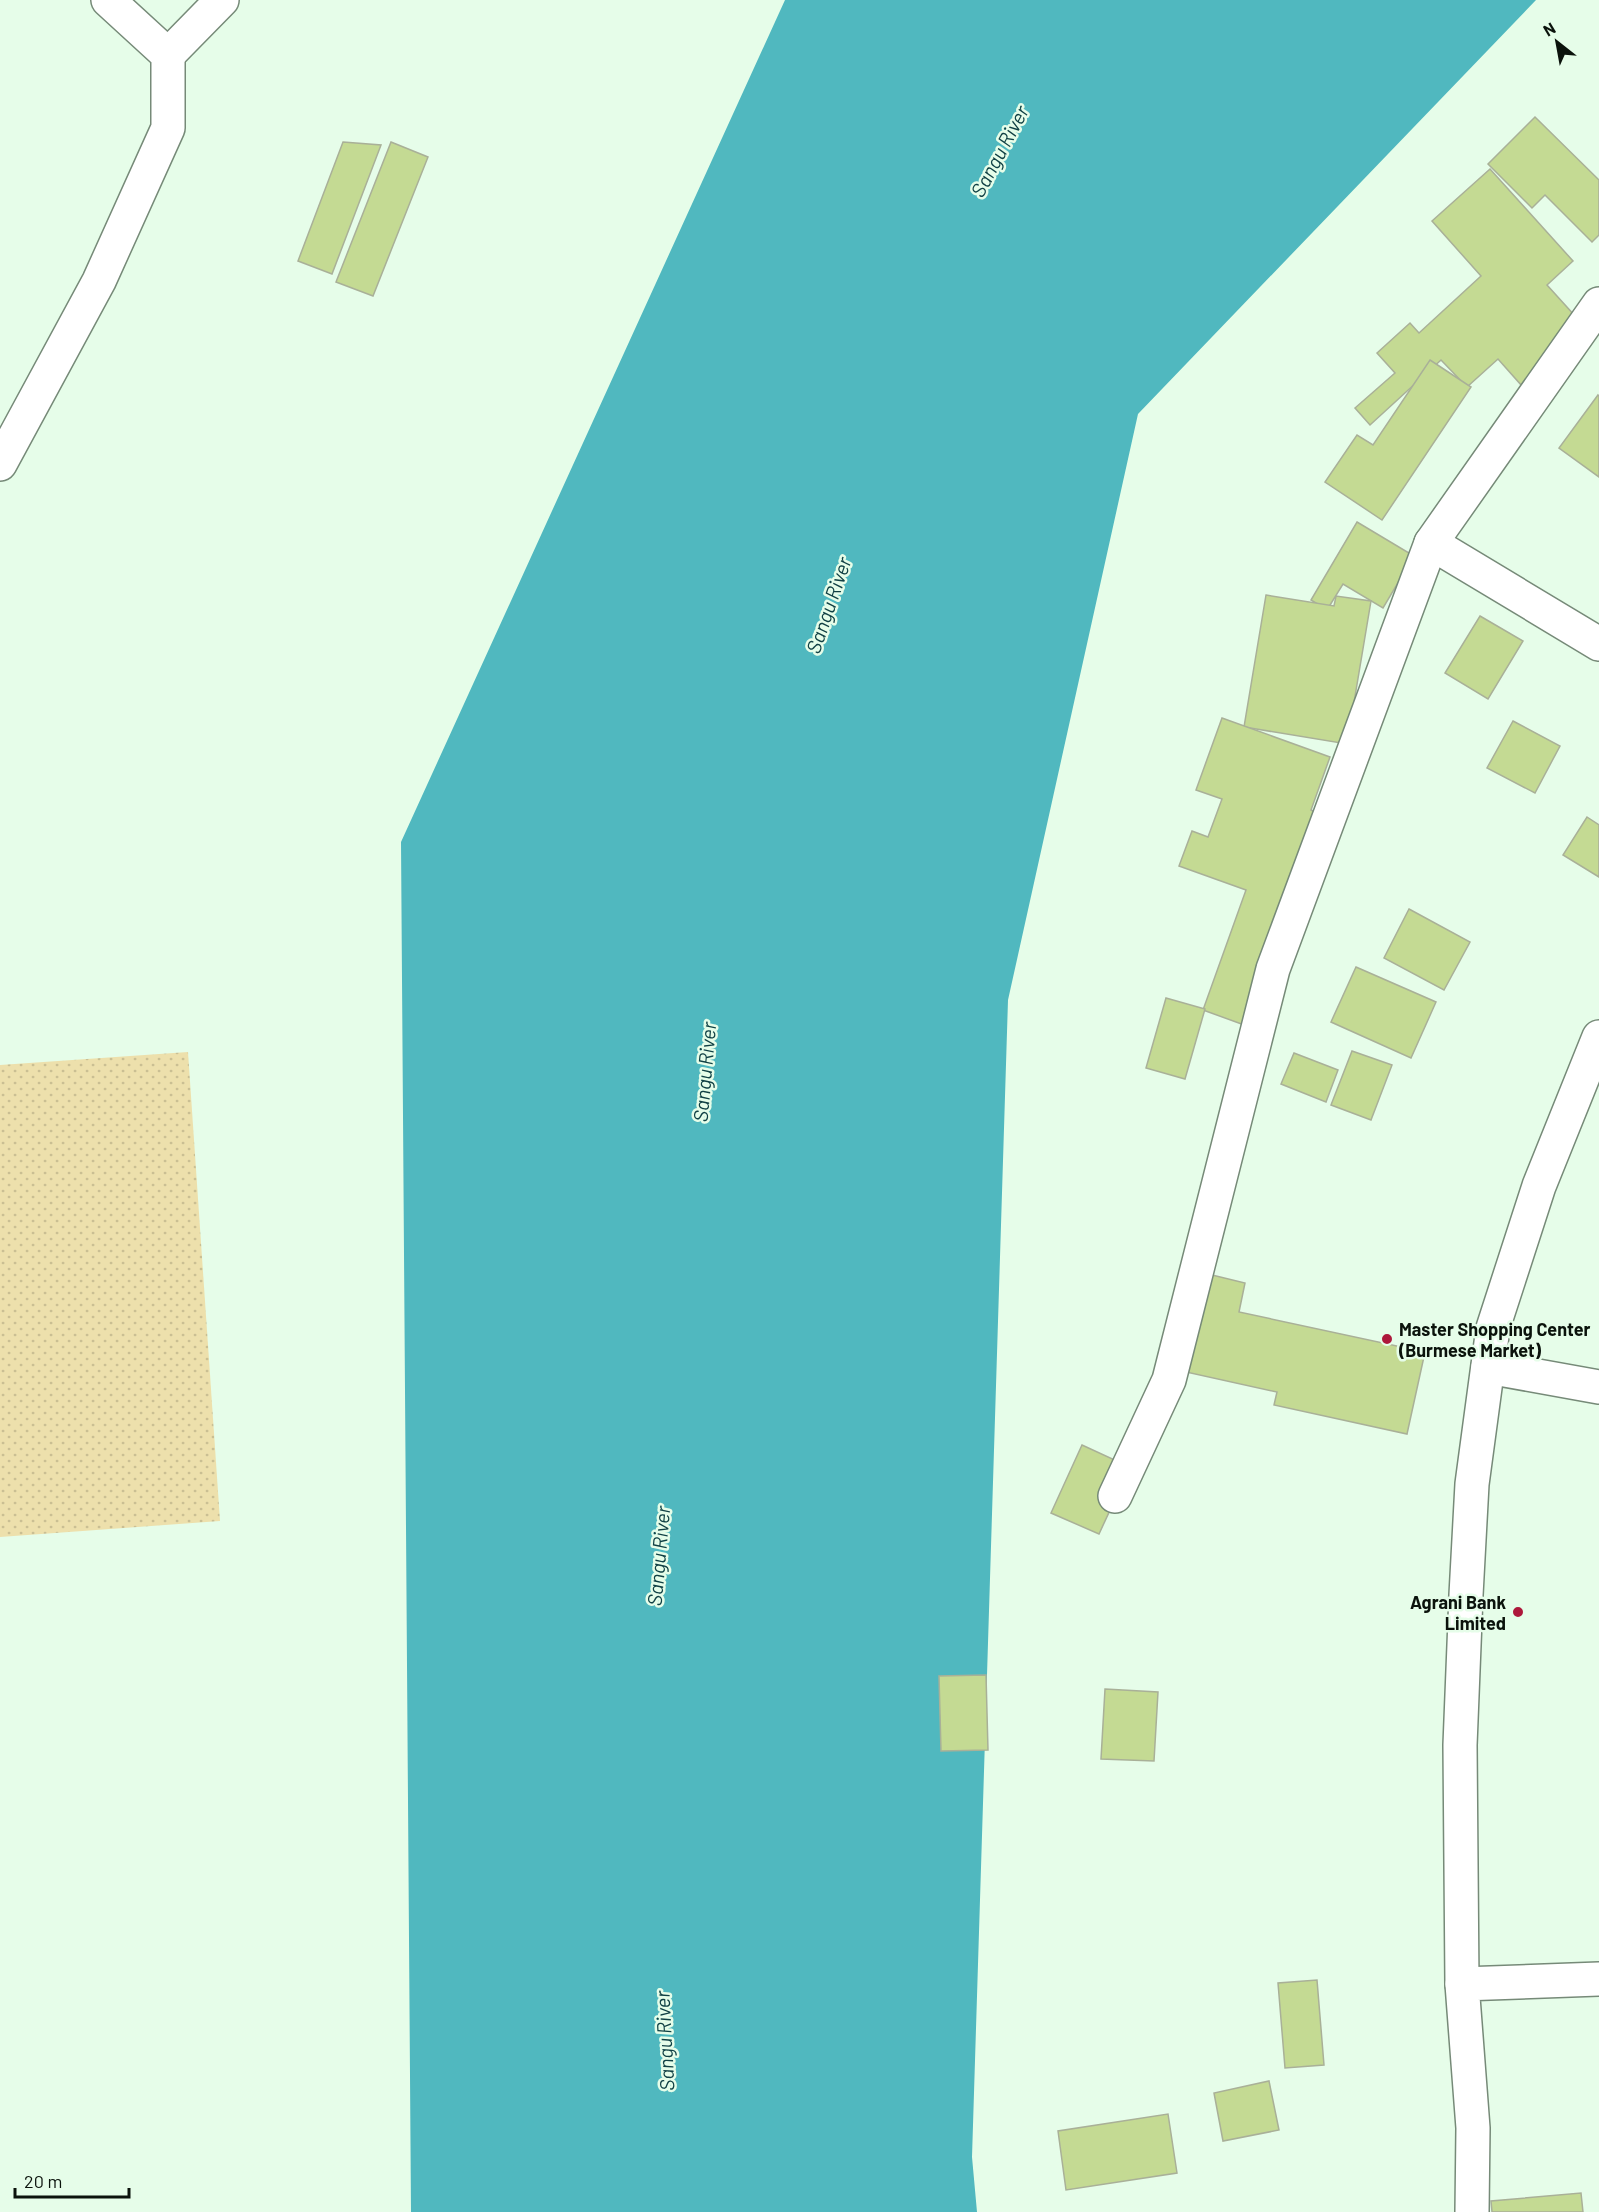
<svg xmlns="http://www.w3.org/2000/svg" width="1599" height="2212" font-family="Barlow,sans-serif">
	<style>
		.park { fill: url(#park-dots) }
		.water { fill: #50b8bf }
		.building { fill: #c4da93; stroke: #a9b098; stroke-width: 1.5 }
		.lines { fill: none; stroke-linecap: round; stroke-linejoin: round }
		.minor-casing { stroke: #768a78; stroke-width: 36 }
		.major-casing { stroke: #768a78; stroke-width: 36 }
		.minor { stroke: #fff; stroke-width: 33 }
		.major { stroke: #fff; stroke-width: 33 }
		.poi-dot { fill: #ad183b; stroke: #e6fde9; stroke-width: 2 }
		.labels { text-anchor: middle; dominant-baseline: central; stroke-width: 5; stroke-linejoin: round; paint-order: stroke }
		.poi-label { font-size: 18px; font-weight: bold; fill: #0b130c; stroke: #e6fde9; text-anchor: start }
		.water-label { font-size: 20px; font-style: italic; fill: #104044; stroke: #e6fde9 }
	</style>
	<defs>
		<pattern id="park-dots" width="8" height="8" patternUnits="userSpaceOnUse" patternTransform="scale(1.5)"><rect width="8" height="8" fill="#ede0ac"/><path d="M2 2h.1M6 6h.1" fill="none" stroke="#cabf93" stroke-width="1.8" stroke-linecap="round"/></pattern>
	</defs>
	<rect width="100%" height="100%" fill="#e6fde9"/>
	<polygon class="park" points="188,1052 220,1521 0,1537 0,1065"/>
	<polygon class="water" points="785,0 1536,0 1138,414 1008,1000 972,2157 977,2212 411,2212 401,842"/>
	<g class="building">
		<polygon points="1535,117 1599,180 1599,235 1592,242 1545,195 1532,208 1488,164"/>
		<polygon points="343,142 381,145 332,274 298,261"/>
		<polygon points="391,142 428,157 373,296 336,282"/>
		<polygon points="1490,169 1573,261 1547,285 1595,338 1530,395 1498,359 1467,387 1441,360 1370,425 1355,408 1395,373 1377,353 1410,323 1419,333 1481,276 1432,221"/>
		<polygon points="1430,360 1471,387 1382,520 1325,482 1357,435 1373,445"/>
		<polygon points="1598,395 1599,396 1599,477 1559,448"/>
		<polygon points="1357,522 1414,556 1383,608 1343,584 1327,610 1311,600"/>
		<polygon points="1266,595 1334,606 1336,596 1371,601 1347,744 1244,727"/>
		<polygon points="1480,616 1523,641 1488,699 1445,673"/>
		<polygon points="1222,718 1330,757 1311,810 1323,815 1247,1026 1203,1010 1246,890 1179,866 1192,831 1208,837 1222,799 1196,790"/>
		<polygon points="1513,721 1560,746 1535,793 1487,768"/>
		<polygon points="1587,817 1599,825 1599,877 1563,855"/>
		<polygon points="1409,909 1470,942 1444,990 1384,958"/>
		<polygon points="1356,967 1436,1002 1411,1058 1331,1022"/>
		<polygon points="1166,998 1205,1009 1185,1079 1146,1068"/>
		<polygon points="1352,1051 1392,1065 1371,1120 1331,1105"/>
		<polygon points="1294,1053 1338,1070 1326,1102 1281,1084"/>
		<polygon points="1208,1274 1245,1283 1239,1312 1425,1352 1407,1434 1274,1405 1277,1392 1186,1372"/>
		<polygon points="1082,1445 1130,1467 1099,1534 1051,1513"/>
		<polygon points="986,1675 988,1750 941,1751 939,1676"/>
		<polygon points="1105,1689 1158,1692 1154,1761 1101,1759"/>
		<polygon points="1317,1980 1324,2065 1285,2068 1278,1983"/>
		<polygon points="1269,2081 1279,2130 1223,2141 1214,2093"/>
		<polygon points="1168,2114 1177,2173 1066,2190 1058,2131"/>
		<polygon points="1581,2193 1583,2212 1492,2212 1491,2201"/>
	</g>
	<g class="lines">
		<g class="minor-casing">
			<g id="minor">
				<polyline points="1431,543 1599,644"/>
				<polyline points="1488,1367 1599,1387"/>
				<polyline points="1115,1496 1169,1380 1273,969 1431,543 1599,304"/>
				<polyline points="1462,1984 1460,1745 1466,1595 1472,1484 1493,1328 1539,1186 1599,1037"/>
				<polyline points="1472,2212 1473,2128 1462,1984 1599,1979"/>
			</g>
		</g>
		<g class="major-casing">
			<g id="major">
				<polyline points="168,55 222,0"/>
				<polyline points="0,464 99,281 168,128 168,55 108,0"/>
			</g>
		</g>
		<use href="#minor" class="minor"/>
		<use href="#major" class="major"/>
	</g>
	<g class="poi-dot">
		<circle cx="1387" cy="1339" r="6"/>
		<circle cx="1518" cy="1612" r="6"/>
	</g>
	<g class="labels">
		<g class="poi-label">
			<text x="1399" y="1329">Master Shopping Center<tspan x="1399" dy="21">(Burmese Market)</tspan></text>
			<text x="1506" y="1602" text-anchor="end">Agrani Bank<tspan x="1506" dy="21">Limited</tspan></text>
		</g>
		<g class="water-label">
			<text transform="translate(999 151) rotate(-62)">Sangu River</text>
			<text transform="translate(828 605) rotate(-71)">Sangu River</text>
			<text transform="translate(704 1072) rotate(-85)">Sangu River</text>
			<text transform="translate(658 1556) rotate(-85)">Sangu River</text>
			<text transform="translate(664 2041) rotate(-93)">Sangu River</text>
		</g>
	</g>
	<g transform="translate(1557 42) rotate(329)" stroke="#e6fde9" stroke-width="4.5" paint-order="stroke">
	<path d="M0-4.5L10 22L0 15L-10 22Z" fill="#0b130c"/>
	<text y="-9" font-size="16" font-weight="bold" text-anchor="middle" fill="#0b130c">N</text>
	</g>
	<path d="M15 2188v9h114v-9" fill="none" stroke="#0b130c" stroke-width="3"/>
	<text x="24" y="2188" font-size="18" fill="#0b130c" stroke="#e6fde9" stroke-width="4.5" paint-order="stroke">20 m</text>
</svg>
